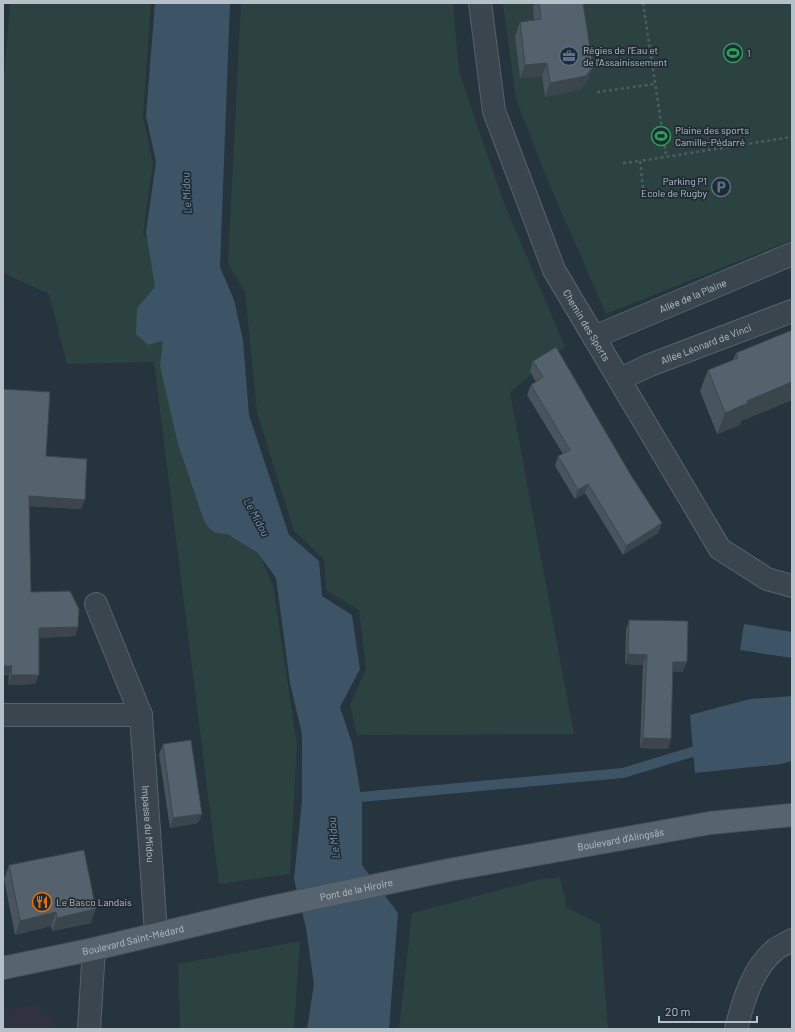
<svg xmlns="http://www.w3.org/2000/svg" width="795" height="1032" font-family="Barlow,sans-serif">
	<style>
		.medical { fill: #31323f }
		.green { fill: #2b4240 }
		.water { fill: #3c5465 }
		.lines { fill: none; stroke-linecap: round; stroke-linejoin: round }
		.stream { stroke: #3c5465; stroke-width: 10 }
		.minor-casing { stroke: #58636b; stroke-width: 24 }
		.major-casing { stroke: #46515a; stroke-width: 24 }
		.path { stroke: #4a5e5e; stroke-width: 2.5; stroke-dasharray: 3 3; stroke-linecap: butt }
		.minor { stroke: #3a454e; stroke-width: 22 }
		.major { stroke: #58646d; stroke-width: 22 }
		.wall { fill: #48545e }
		.shaded-wall { fill: #3b454c }
		.building { fill: #54626d; stroke: #3b454c }
		.labels { text-anchor: middle; dominant-baseline: central; stroke-width: 3.5; stroke-linejoin: round; paint-order: stroke }
		.poi-label { font-size: 10px; fill: #b6c0c8; stroke: #1f2a33; text-anchor: start }
		.street-label { font-size: 10px; fill: #b6c0c8; stroke: #1f2a33 }
		.water-label { font-size: 11px; font-style: italic; fill: #7896aa; stroke: #1f2a33 }
	</style>
	<rect width="100%" height="100%" fill="#26343d"/>
	<polygon class="medical" points="38,1003 54,1019 53,1029 3,1029 3,1011"/>
	<g class="green">
		<polygon points="10,3 151,3 143,117 153,163 143,234 164,257 207,434 273,586 297,744 290,874 219,884 154,362 67,364 49,294 3,273 3,90"/>
		<polygon points="241,3 453,3 459,71 502,198 565,347 510,392 574,734 357,735 350,705 366,669 359,610 326,590 324,559 294,531 257,412 245,292 228,264"/>
		<polygon points="503,3 792,3 792,240 606,314 545,174 516,99"/>
		<polygon points="560,877 567,908 600,924 608,1029 399,1029 412,913 538,880"/>
		<polygon points="300,941 294,1029 180,1029 178,964"/>
	</g>
	<g class="water">
		<polygon points="155,3 230,3 220,267 234,300 243,340 249,415 289,535 319,561 322,596 352,615 360,669 340,707 352,743 362,802 362,865 398,913 389,1029 307,1029 314,984 306,928 294,879 302,801 302,734 290,683 276,578 257,552 227,534 215,533 208,527 203,518 178,444 160,366 163,341 148,345 136,334 137,308 155,287 146,232 156,162 146,116"/>
		<polygon points="744,624 792,632 792,658 740,650"/>
		<polygon points="792,696 792,761 781,764 695,773 690,715 750,699"/>
	</g>
	<g class="lines">
		<polyline class="stream" points="361,797 623,773 692,752"/>
		<g class="minor-casing">
			<g id="minor">
				<path id="s1" d="M 480,3 L 494,111 L 554,270 L 720,549 L 767,579 L 792,586"/>
				<path id="s2" d="M 594,337 L 792,254"/>
				<path id="s3" d="M 620,379 L 650,365 L 792,311"/>
				<path id="s4" d="M 96,604 L 141,715 L 156,933"/>
				<polyline points="3,715 141,715"/>
				<polyline points="89,1029 94,949"/>
				<path d="M 736,1029 C 743,1002 752,968 776,949 C 780,946 787,943 792,940"/>
			</g>
		</g>
		<g class="major-casing">
			<g id="major">
				<path id="s5" d="M 3,968 L 94,949 L 263,909 L 449,870 L 710,823 L 792,815"/>
			</g>
		</g>
		<g class="path">
			<polyline points="643,3 666,155"/>
			<polyline points="597,92 655,84"/>
			<polyline points="623,163 640,161"/>
			<polyline points="643,188 640,161 792,137"/>
		</g>
		<use href="#minor" class="minor"/>
		<use href="#major" class="major"/>
	</g>
	<g class="wall">
		<polygon points="535,3 583,3 593,67 588,80 581,89 545,97 542,76 520,78 515,36 520,22 534,20 533,7"/>
		<polygon points="792,330 792,400 741,421 740,425 717,434 700,391 708,370 733,360 736,353"/>
		<polygon points="533,361 632,477 662,523 658,533 623,555 585,493 575,499 555,466 558,456 563,454 527,395 531,385 536,382 530,371"/>
		<polygon points="3,389 46,456 81,509 29,506 31,592 78,627 75,636 39,638 35,684 8,685 9,675"/>
		<polygon points="629,620 683,672 673,671 668,749 640,748 643,665 625,664 626,630"/>
		<polygon points="163,744 202,814 198,823 170,828 159,754"/>
		<polygon points="9,865 91,923 52,931 51,926 15,935 4,879"/>
	</g>
	<g class="shaded-wall">
		<polygon points="547,63 542,76 520,78 525,65"/>
		<polygon points="593,67 588,80 581,89 545,97 550,83"/>
		<polygon points="792,382 792,400 741,421 740,425 717,434 725,413 747,401"/>
		<polygon points="588,484 585,493 575,499 578,490"/>
		<polygon points="29,496 85,500 81,509 26,506"/>
		<polygon points="662,523 658,533 623,555 626,546"/>
		<polygon points="78,627 75,636 36,638 39,628"/>
		<polygon points="628,654 647,655 643,665 625,664"/>
		<polygon points="673,662 687,662 683,672 670,671"/>
		<polygon points="3,666 12,666 9,675 3,675"/>
		<polygon points="11,675 39,675 35,684 8,685"/>
		<polygon points="643,738 671,739 668,749 640,748"/>
		<polygon points="202,814 198,823 170,828 173,818"/>
		<polygon points="96,909 91,923 52,931 57,918"/>
		<polygon points="56,912 51,926 15,935 20,921"/>
	</g>
	<g class="building">
		<polygon points="539,3 583,3 593,67 586,76 550,83 547,63 525,65 520,22 541,19"/>
		<polygon points="792,330 792,382 747,401 748,403 725,413 708,370 738,358 736,353"/>
		<polygon points="556,347 632,477 662,523 626,546 588,484 578,490 558,456 570,450 531,385 543,377 533,361"/>
		<polygon points="3,389 50,392 46,456 87,459 85,500 29,496 31,592 70,591 79,609 78,627 39,628 39,675 11,675 12,666 3,666"/>
		<polygon points="629,620 688,621 687,662 673,662 671,739 643,738 647,655 628,654"/>
		<polygon points="191,740 202,814 173,818 163,744"/>
		<polygon points="84,850 96,909 57,918 56,912 20,921 9,865"/>
	</g>
	<defs>
		<g id="stadium-ring" transform="scale(1)"><circle r="9.5" fill="#1f2a33" stroke="#2e9e5b" stroke-width="1.5"/><path d="M0-5a6.5 5 0 1 0 0 10a6.5 5 0 1 0 0-10ZM-3.5-1.8h7v3.6h-7Z" fill="#2e9e5b"/></g>
		<g id="office-ring" transform="scale(1)"><circle r="9.5" fill="#1f2a33" stroke="#5c6f8a" stroke-width="1.5"/><path d="M-6-3h4V-5.5h4V-3h4V5H-6ZM-1-4.5V-3h2v-1.5ZM-6 0V1H6V0Z" fill="#5c6f8a"/></g>
		<g id="parking-ring" transform="scale(1)"><circle r="9.5" fill="#1f2a33" stroke="#5c6f8a" stroke-width="1.5"/><path d="M-3.5-5.5H1a3.5 3.5 0 0 1 0 7H-1V5.5H-3.5ZM-1-3.4V-.6H.8a1.4 1.4 0 0 0 0-2.8Z" fill="#5c6f8a"/></g>
		<g id="restaurant-ring" transform="scale(1)"><circle r="9.5" fill="#1f2a33" stroke="#e8710a" stroke-width="1.5"/><path d="M-5-6h1v4h1v-4h1v4h1v-4h1v5L-1.5 .5V6h-2V.5L-5-1ZM5-6V6H3V1.5H1.5Q1.5-4 5-6Z" fill="#e8710a"/></g>
	</defs>
	<g fill-rule="evenodd">
		<use href="#stadium-ring" x="733" y="53"/>
		<use href="#office-ring" x="569" y="56"/>
		<use href="#stadium-ring" x="661" y="136"/>
		<use href="#parking-ring" x="721" y="187"/>
		<use href="#restaurant-ring" x="42" y="902"/>
	</g>
	<g class="labels">
		<g class="poi-label">
			<text x="583" y="50">Régies de l'Eau et<tspan x="583" dy="12">de l'Assainissement</tspan></text>
			<text x="747" y="53">1</text>
			<text x="675" y="130">Plaine des sports<tspan x="675" dy="12">Camille-Pédarré</tspan></text>
			<text x="707" y="181" text-anchor="end">Parking P1<tspan x="707" dy="12">Ecole de Rugby</tspan></text>
			<text x="56" y="902">Le Basco Landais</text>
		</g>
		<g class="street-label">
			<text stroke="none"><textPath href="#s2" startOffset="107">Allée de la Plaine</textPath></text>
			<text stroke="none"><textPath href="#s1" startOffset="343">Chemin des Sports</textPath></text>
			<text stroke="none"><textPath href="#s3" startOffset="93">Allée Léonard de Vinci</textPath></text>
			<text stroke="none"><textPath href="#s4" startOffset="229">Impasse du Midou</textPath></text>
			<text stroke="none"><textPath href="#s5" startOffset="631">Boulevard d'Alingsäs</textPath></text>
			<text stroke="none"><textPath href="#s5" startOffset="362">Pont de la Hiroire</textPath></text>
			<text stroke="none"><textPath href="#s5" startOffset="133">Boulevard Saint-Médard</textPath></text>
		</g>
		<g class="water-label">
			<text transform="translate(186 193) rotate(-93)">Le Midou</text>
			<text transform="translate(257 517) rotate(62)">Le Midou</text>
			<text transform="translate(333 838) rotate(-96)">Le Midou</text>
		</g>
	</g>
	<rect width="795" height="1032" fill="none" stroke="#b6c0c8" stroke-width="8"/>
	<path d="M659 1016v6h98v-6" fill="none" stroke="#b6c0c8" stroke-width="2"/>
	<text x="665" y="1016" font-size="12" fill="#b6c0c8" stroke="#1f2a33" stroke-width="3" paint-order="stroke">20 m</text>
</svg>
